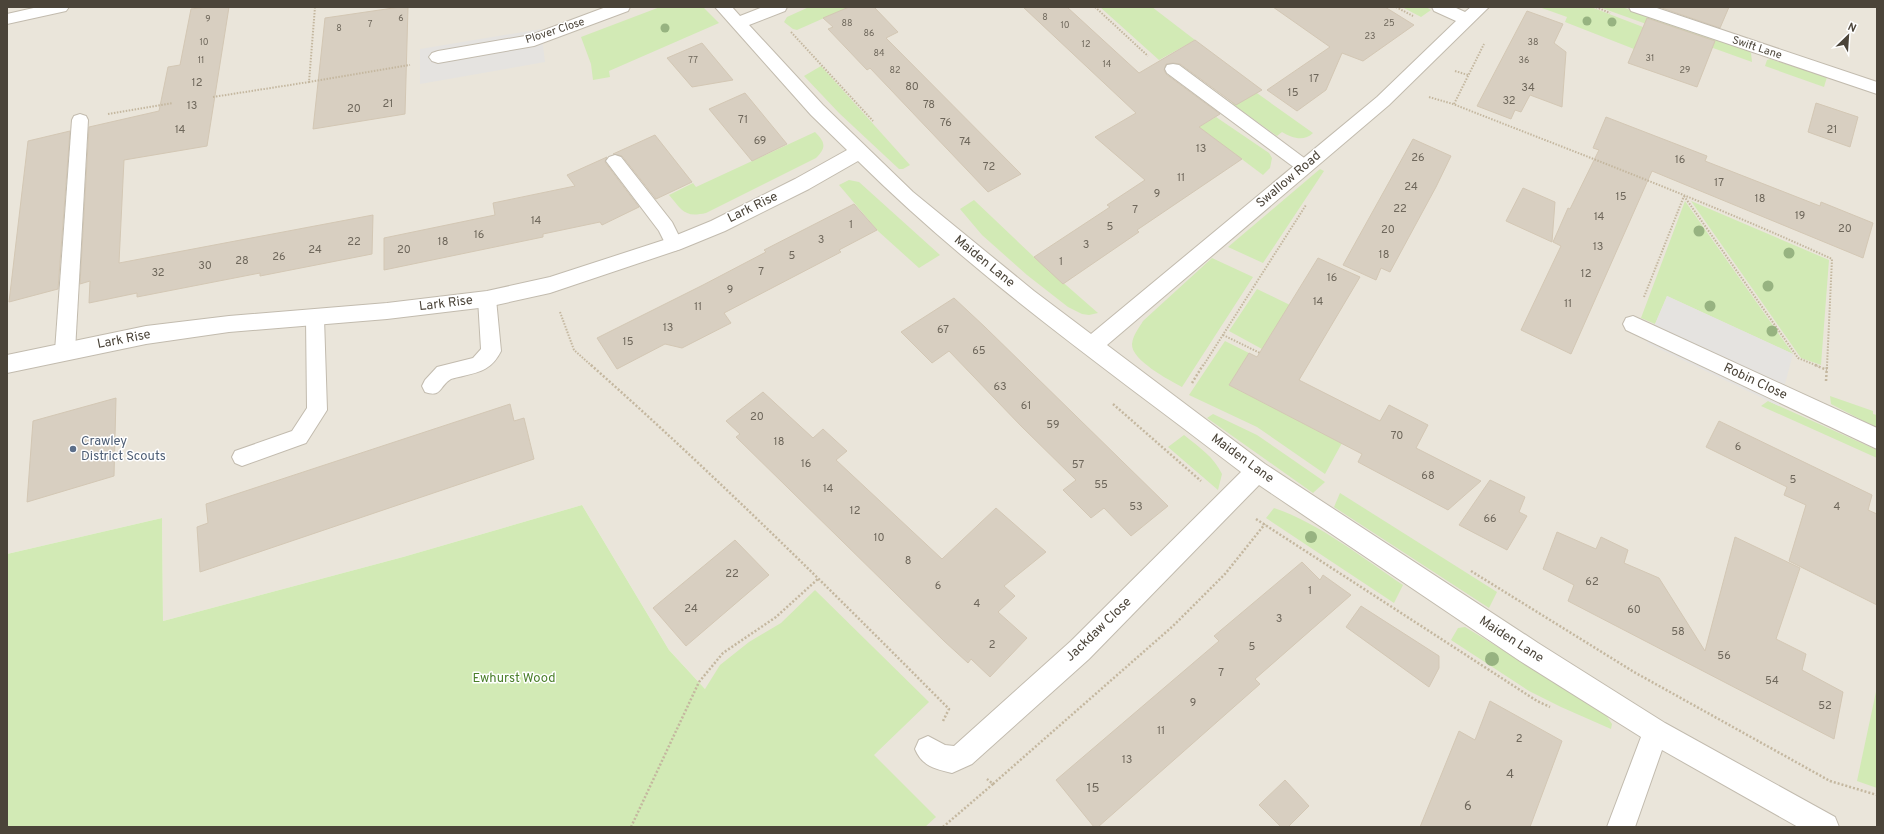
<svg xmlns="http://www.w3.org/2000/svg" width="1884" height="834" font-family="Overpass,sans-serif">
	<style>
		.residential { fill: #eae5da }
		.green { fill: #d2eab5 }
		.parking { fill: #e5e3e0 }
		.building { fill: #d8cfc1; stroke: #d3c7b4 }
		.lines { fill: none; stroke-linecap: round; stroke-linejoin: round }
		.lane-casing { stroke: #c2bbae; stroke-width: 2 }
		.street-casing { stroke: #c2bbae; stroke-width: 2 }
		.path-far1 { stroke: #c4b79f; stroke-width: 2; stroke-dasharray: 1.5 1.5; stroke-linecap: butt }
		.path { stroke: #c4b79f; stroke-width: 2.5; stroke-dasharray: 2 2; stroke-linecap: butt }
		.lane { fill: #fff; fill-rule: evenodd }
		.street { fill: #fff; fill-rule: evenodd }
		.tree { fill: #97b381 }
		.service-dot { fill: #5c6f8a; stroke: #fff; stroke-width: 1.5 }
		.labels { text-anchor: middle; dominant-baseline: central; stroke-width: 3; stroke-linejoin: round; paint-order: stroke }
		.far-number-label { font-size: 9px; fill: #6e675b }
		.far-street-label { font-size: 11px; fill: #4b4439; stroke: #fff }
		.number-label { font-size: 11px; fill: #6e675b }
		.street-label { font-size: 13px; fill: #4b4439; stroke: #fff }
		.service-label { font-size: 13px; fill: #4e5e75; stroke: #fff; text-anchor: start }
		.park-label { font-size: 13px; fill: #4a7f2a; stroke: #fff }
		.near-number-label { font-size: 13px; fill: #6e675b }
	</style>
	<rect width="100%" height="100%" fill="#f6f3ec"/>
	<polygon class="residential" points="7,7 1877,7 1877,827 732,827 705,689 669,650 582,505 403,557 163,621 162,518 7,554"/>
	<g class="green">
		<polygon points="660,7 703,7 719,23 609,71 610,77 593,80 591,64 581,37"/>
		<polygon points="809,7 849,7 797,30 793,29 784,22 787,17"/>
		<polygon points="1100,7 1152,7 1195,40 1159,60"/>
		<polygon points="1402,7 1426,7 1431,10 1421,17"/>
		<polygon points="1539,7 1591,7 1643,27 1634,49 1565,22 1567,17"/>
		<polygon points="1599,7 1622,7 1749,51 1751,53 1752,62"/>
		<polygon points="1770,59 1827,77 1824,87 1765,66 1767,60"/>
		<polygon points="821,66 910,165 903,169 899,169 839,113 804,76"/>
		<path d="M 1247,86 L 1313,133 C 1304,142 1292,138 1282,132 L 1277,136 L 1234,105 L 1228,98 Z"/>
		<polygon points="1216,117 1269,153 1272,158 1270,168 1263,175 1199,127"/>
		<path d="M 815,132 C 825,142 827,147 816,158 L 706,213 C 684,218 682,210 669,195 L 693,183 L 696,187 Z"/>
		<polygon points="1320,169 1324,171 1263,263 1228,247"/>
		<polygon points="849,180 859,182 940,255 919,268 878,231 839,185"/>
		<polygon points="974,200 1034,257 1098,313 1089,315 1082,314 1068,307 1027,275 982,235 960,209"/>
		<polygon points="1685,201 1793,354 1667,296 1655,324 1641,318"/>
		<polygon points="1691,201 1829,260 1821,365 1801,358"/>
		<path d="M 1212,258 L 1253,277 L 1182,387 C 1169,380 1131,360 1132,344 C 1133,335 1139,328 1143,321 Z"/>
		<polygon points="1257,289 1290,305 1262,349 1229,331"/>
		<polygon points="1225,341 1249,353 1229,385 1342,443 1325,474 1257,427 1189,395"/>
		<polygon points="1830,396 1873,411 1873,414 1877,415 1877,428 1831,404"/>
		<polygon points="1768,401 1877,450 1877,458 1761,406"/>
		<polygon points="1213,414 1257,435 1325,482 1313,493 1207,418"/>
		<path d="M 1184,435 C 1199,447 1214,457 1222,474 L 1218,490 L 1168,447 Z"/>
		<polygon points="1340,493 1497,592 1489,608 1334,507"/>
		<polygon points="582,505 669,650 705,689 720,665 749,642 781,623 815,590 929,702 874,755 936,817 925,827 7,827 7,554 162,518 163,621 403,557"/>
		<path d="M 1274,508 C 1319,523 1364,559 1403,585 L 1394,603 L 1266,518 Z"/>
		<polygon points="1465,627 1590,703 1606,715 1612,724 1611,729 1561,707 1529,691 1451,640 1458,628"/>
		<polygon points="1877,687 1877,788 1857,781"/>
	</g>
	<g class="parking">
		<polygon points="541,29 545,62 420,84 420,49"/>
		<polygon points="1667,296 1793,354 1779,406 1647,343"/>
	</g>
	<g class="building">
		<polygon points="207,7 229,7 207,146 124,160 119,263 373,215 372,254 260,276 260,273 137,297 137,293 89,303 90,281 80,284 89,127 159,111 168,67 180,65 191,9"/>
		<polygon points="400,7 408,7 405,114 313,129 325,18"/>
		<polygon points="849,7 874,7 898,32 886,38 1021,174 988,192 870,68 867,70 828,29 833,27 823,18"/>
		<polygon points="1023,7 1067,7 1139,73 1195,40 1262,90 1236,105 1180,64 1173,63 1166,64 1164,70 1166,74 1220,114 1199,127 1242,159 1137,230 1139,232 1063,284 1034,257 1110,207 1107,205 1145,180 1095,137 1136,113"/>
		<polygon points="1273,7 1385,7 1414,25 1363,61 1342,53 1326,90 1297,111 1267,90 1330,47"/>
		<polygon points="1659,7 1729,7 1720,28"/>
		<polygon points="1527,11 1563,24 1554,43 1566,52 1562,107 1530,95 1521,112 1515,110 1511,119 1477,106"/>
		<polygon points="1647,18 1715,41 1697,87 1628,63"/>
		<polygon points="702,43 733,80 692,87 667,58"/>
		<polygon points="745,93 787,144 752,161 709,109"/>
		<polygon points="1816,103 1858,117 1850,147 1808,132"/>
		<polygon points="1606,117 1707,156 1705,161 1820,206 1821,202 1873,223 1863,258 1652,171 1571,354 1521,330 1561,246 1553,242 1568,208 1570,209 1599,150 1593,148"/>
		<polygon points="70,131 58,289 9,302 28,141"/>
		<polygon points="655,135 692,182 656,199 622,156 613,154"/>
		<polygon points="1413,139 1451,156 1436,187 1390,272 1381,268 1376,280 1343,265"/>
		<polygon points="607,157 605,162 639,207 602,225 600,222 543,234 543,237 384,270 384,238 495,215 493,203 575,186 567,175"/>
		<polygon points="1523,188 1555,202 1552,242 1506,221"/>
		<polygon points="854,204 877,230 839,250 841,252 724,313 731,323 682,348 665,344 617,369 597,338 703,285 766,252 764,250"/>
		<polygon points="1318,258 1360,277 1299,380 1380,421 1389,405 1428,425 1416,448 1481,481 1448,510 1358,462 1362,454 1229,385 1249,353 1257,357"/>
		<polygon points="954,298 985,327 1168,506 1131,536 1104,508 1091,518 1063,490 1076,480 1021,426 949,351 932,363 901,332"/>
		<polygon points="763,392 813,438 823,429 847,451 836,460 942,559 996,508 1046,552 1004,586 1015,596 998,612 1027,638 990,677 971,659 968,663 944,641 736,437 740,434 726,421"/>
		<polygon points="116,398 114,476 27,502 33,421"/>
		<polygon points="510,404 514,421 524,418 534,459 200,572 197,527 208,523 206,504"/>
		<polygon points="1719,421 1872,495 1868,510 1877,514 1877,605 1789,561 1806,505 1784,495 1787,487 1706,447"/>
		<polygon points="1490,480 1525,497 1519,512 1527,516 1507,550 1459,525"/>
		<polygon points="1557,532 1596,549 1601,537 1628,550 1624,563 1659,578 1705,651 1735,537 1800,568 1776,639 1806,654 1802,670 1843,692 1834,739 1568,601 1574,585 1543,569"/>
		<polygon points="735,540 769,575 686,646 653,608"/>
		<polygon points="1302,562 1320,580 1323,575 1351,595 1255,679 1260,684 1098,827 1094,827 1056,780 1219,641 1214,636"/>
		<polygon points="1361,606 1439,656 1439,668 1429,687 1346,627"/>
		<polygon points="1490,701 1562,741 1530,827 1420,827 1459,731 1475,740"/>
		<polygon points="1285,780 1309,806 1288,827 1281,827 1259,805"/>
	</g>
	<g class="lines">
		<g class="lane-casing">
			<g id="lane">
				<polygon points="38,7 69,7 66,11 7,24 7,14"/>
				<polygon points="1173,64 1179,65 1311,163 1314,167 1311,171 1305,173 1299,171 1167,73 1165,69 1167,65"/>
				<polygon points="80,114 86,116 88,120 75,351 72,357 65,359 58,357 55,351 72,120 74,116"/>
				<polygon points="615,155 621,157 672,222 683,244 680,249 674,251 668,249 659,231 609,165 606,161 609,157"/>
				<path d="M 487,292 L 494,294 L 496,299 L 501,351 C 492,369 481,372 463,376 C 459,377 454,378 451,379 C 439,386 442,398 425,392 L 422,386 L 425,380 L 437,367 L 473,358 L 481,349 L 478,299 L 480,294 Z"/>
				<polygon points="315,310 322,313 324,318 327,410 306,443 242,466 235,463 232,457 235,451 292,431 307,408 306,318 308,313"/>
			</g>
		</g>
		<g class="street-casing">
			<g id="street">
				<polygon points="606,7 630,7 628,11 534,46 438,63 432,61 429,57 432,53 438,51 531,35"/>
				<path d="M 715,7 L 732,7 L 740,16 L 763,7 L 787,7 L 785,11 L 749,25 L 823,105 L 913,192 L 1034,291 L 1091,334 L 1377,97 L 1456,21 L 1434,11 L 1432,7 L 1454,7 L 1465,12 L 1471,7 L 1489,7 L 1389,105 L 1107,345 L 1265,464 L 1538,643 L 1665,723 L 1835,817 L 1839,827 L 1798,827 L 1662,750 L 1635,827 L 1607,827 L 1641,737 L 1520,661 L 1259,485 L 1089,659 L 972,764 L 952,773 C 935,769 922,766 915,749 L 919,740 L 928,736 L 945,745 L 954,746 L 1071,641 L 1241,472 C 1111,372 975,277 858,161 L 809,189 L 725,231 L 681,249 L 550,293 L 487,307 L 387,319 L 229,332 L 146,344 L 7,373 L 7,355 L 146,326 L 229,316 L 387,303 L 487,291 L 550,277 L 667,239 L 711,221 L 795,179 L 847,150 L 811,115 Z"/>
				<polygon points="1629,7 1654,7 1877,82 1877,94 1631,11"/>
				<polygon points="1633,316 1877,428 1877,449 1626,330 1623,324 1626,318"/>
			</g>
		</g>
		<g class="path-far1">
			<polyline points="315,7 309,82 410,65"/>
			<polyline points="1095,7 1148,56"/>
			<polyline points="1396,7 1413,16"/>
			<polyline points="1596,7 1610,13"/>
			<polyline points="791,32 873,121"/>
			<polyline points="1455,71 1468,75"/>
			<polyline points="213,97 309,82"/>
			<path d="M 1429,97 L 1453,104 C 1580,154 1708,202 1832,259 L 1827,366"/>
			<polyline points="1454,104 1484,44"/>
			<polyline points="108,114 173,103"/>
			<polyline points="1684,196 1798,358 1818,366"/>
			<polyline points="1644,297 1684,196"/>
			<polyline points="560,312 574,350 592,366"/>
			<polyline points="1223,335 1260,353"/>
			<polyline points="1203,366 1306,205"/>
		</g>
		<g class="path">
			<path d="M 591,365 C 715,475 832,591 949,709 L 943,721"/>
			<polyline points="1815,365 1827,370"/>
			<polyline points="1826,381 1827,365"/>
			<polyline points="1192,383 1203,365"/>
			<polyline points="1113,404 1201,481"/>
			<polyline points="1256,519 1537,701 1550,707"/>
			<polyline points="1471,571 1634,672 1830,781 1877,795"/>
			<polyline points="993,784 1173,626 1225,574 1265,524"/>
			<polyline points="631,827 699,682 723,653 776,617 819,578"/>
			<polyline points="943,827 993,784 987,779"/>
		</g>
		<use href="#lane" class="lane"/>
		<use href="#street" class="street"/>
	</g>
	<g class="tree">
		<circle cx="1587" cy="21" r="4.5"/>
		<circle cx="1612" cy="22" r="4.5"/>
		<circle cx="665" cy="28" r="4.5"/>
		<circle cx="1699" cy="231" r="5.5"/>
		<circle cx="1789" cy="253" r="5.5"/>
		<circle cx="1768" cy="286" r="5.5"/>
		<circle cx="1710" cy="306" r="5.5"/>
		<circle cx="1772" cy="331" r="5.5"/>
		<circle cx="1311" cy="537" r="6"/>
		<circle cx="1492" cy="659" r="7"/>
	</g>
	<circle class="service-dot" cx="73" cy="449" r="4"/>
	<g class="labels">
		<g class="far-number-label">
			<text x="1045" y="17">8</text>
			<text x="401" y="18">6</text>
			<text x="208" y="19">9</text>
			<text x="847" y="23">88</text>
			<text x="1389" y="23">25</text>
			<text x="370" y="24">7</text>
			<text x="1065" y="25">10</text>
			<text x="339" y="28">8</text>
			<text x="869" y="33">86</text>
			<text x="1370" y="36">23</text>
			<text x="204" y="42">10</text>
			<text x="1533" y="42">38</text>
			<text x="1086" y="44">12</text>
			<text x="879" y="53">84</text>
			<text x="1650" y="58">31</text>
			<text x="201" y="60">11</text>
			<text x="693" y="60">77</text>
			<text x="1524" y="60">36</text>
			<text x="1107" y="64">14</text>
			<text x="895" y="70">82</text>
			<text x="1685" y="70">29</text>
		</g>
		<g class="far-street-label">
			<text transform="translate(555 31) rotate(-18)">Plover Close</text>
			<text transform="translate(1757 48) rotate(18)">Swift Lane</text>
		</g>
		<g class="number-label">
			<text x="1314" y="79">17</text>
			<text x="197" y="83">12</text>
			<text x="912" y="87">80</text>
			<text x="1528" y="88">34</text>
			<text x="1293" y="93">15</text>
			<text x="1509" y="101">32</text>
			<text x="388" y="104">21</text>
			<text x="929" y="105">78</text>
			<text x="192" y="106">13</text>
			<text x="354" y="109">20</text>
			<text x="743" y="120">71</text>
			<text x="946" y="123">76</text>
			<text x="180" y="130">14</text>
			<text x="1832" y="130">21</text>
			<text x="760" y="141">69</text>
			<text x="965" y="142">74</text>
			<text x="1201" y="149">13</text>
			<text x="1418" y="158">26</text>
			<text x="1680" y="160">16</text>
			<text x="989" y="167">72</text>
			<text x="1181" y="178">11</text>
			<text x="1719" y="183">17</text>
			<text x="1411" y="187">24</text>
			<text x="1157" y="194">9</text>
			<text x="1621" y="197">15</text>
			<text x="1760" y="199">18</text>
			<text x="1400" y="209">22</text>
			<text x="1135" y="210">7</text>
			<text x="1800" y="216">19</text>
			<text x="1599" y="217">14</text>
			<text x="536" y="221">14</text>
			<text x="851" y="225">1</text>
			<text x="1110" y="227">5</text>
			<text x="1845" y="229">20</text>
			<text x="1388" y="230">20</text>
			<text x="479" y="235">16</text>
			<text x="821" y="240">3</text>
			<text x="354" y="242">22</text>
			<text x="443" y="242">18</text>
			<text x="1086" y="245">3</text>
			<text x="1598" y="247">13</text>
			<text x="315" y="250">24</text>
			<text x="404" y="250">20</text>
			<text x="1384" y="255">18</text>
			<text x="792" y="256">5</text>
			<text x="279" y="257">26</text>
			<text x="242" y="261">28</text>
			<text x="1061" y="262">1</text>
			<text x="205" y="266">30</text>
			<text x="761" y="272">7</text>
			<text x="158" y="273">32</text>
			<text x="1586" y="274">12</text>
			<text x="1332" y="278">16</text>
			<text x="730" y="290">9</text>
			<text x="1318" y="302">14</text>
			<text x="1568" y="304">11</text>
			<text x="698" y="307">11</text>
			<text x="668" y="328">13</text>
			<text x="943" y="330">67</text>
			<text x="628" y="342">15</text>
			<text x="979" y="351">65</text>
			<text x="1000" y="387">63</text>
			<text x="1026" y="406">61</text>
			<text x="757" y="417">20</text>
			<text x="1053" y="425">59</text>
			<text x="1397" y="436">70</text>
			<text x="779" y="442">18</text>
			<text x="1738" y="447">6</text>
			<text x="806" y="464">16</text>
			<text x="1078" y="465">57</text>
			<text x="1428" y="476">68</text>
			<text x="1793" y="480">5</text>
			<text x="1101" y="485">55</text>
			<text x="828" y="489">14</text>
			<text x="1136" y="507">53</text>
			<text x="1837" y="507">4</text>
			<text x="855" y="511">12</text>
			<text x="1490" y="519">66</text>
			<text x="879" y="538">10</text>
			<text x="908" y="561">8</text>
			<text x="732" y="574">22</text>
			<text x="1592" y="582">62</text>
			<text x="938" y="586">6</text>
			<text x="1310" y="591">1</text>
			<text x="977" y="604">4</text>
			<text x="691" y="609">24</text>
			<text x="1634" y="610">60</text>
			<text x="1279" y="619">3</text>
			<text x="1678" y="632">58</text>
			<text x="992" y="645">2</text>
			<text x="1252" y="647">5</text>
			<text x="1724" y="656">56</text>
			<text x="1221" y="673">7</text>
			<text x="1772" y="681">54</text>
			<text x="1193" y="703">9</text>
			<text x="1825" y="706">52</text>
			<text x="1161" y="731">11</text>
			<text x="1519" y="739">2</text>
			<text x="1127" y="760">13</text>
		</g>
		<g class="street-label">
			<text transform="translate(1289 180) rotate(-40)">Swallow Road</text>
			<text transform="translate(753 208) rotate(-26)">Lark Rise</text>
			<text transform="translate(984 262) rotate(39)">Maiden Lane</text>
			<text transform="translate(446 304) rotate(-7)">Lark Rise</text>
			<text transform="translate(124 340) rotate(-11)">Lark Rise</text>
			<text transform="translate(1755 382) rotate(25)">Robin Close</text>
			<text transform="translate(1242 459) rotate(36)">Maiden Lane</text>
			<text transform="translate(1099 630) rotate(-44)">Jackdaw Close</text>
			<text transform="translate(1511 640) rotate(33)">Maiden Lane</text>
		</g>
		<g class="service-label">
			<text x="81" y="442">Crawley<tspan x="81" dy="15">District Scouts</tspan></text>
		</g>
		<g class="park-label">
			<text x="514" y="679">Ewhurst Wood</text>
		</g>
		<g class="near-number-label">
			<text x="1510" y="775">4</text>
			<text x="1093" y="789">15</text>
			<text x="1468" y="807">6</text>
		</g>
	</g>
	<rect width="1884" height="834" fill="none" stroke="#4b4439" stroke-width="16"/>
	<g transform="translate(1848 36) rotate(25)" stroke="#ffffff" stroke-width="3" paint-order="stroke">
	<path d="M0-3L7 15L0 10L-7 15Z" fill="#4b4439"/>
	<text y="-6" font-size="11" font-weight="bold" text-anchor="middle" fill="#4b4439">N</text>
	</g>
</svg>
